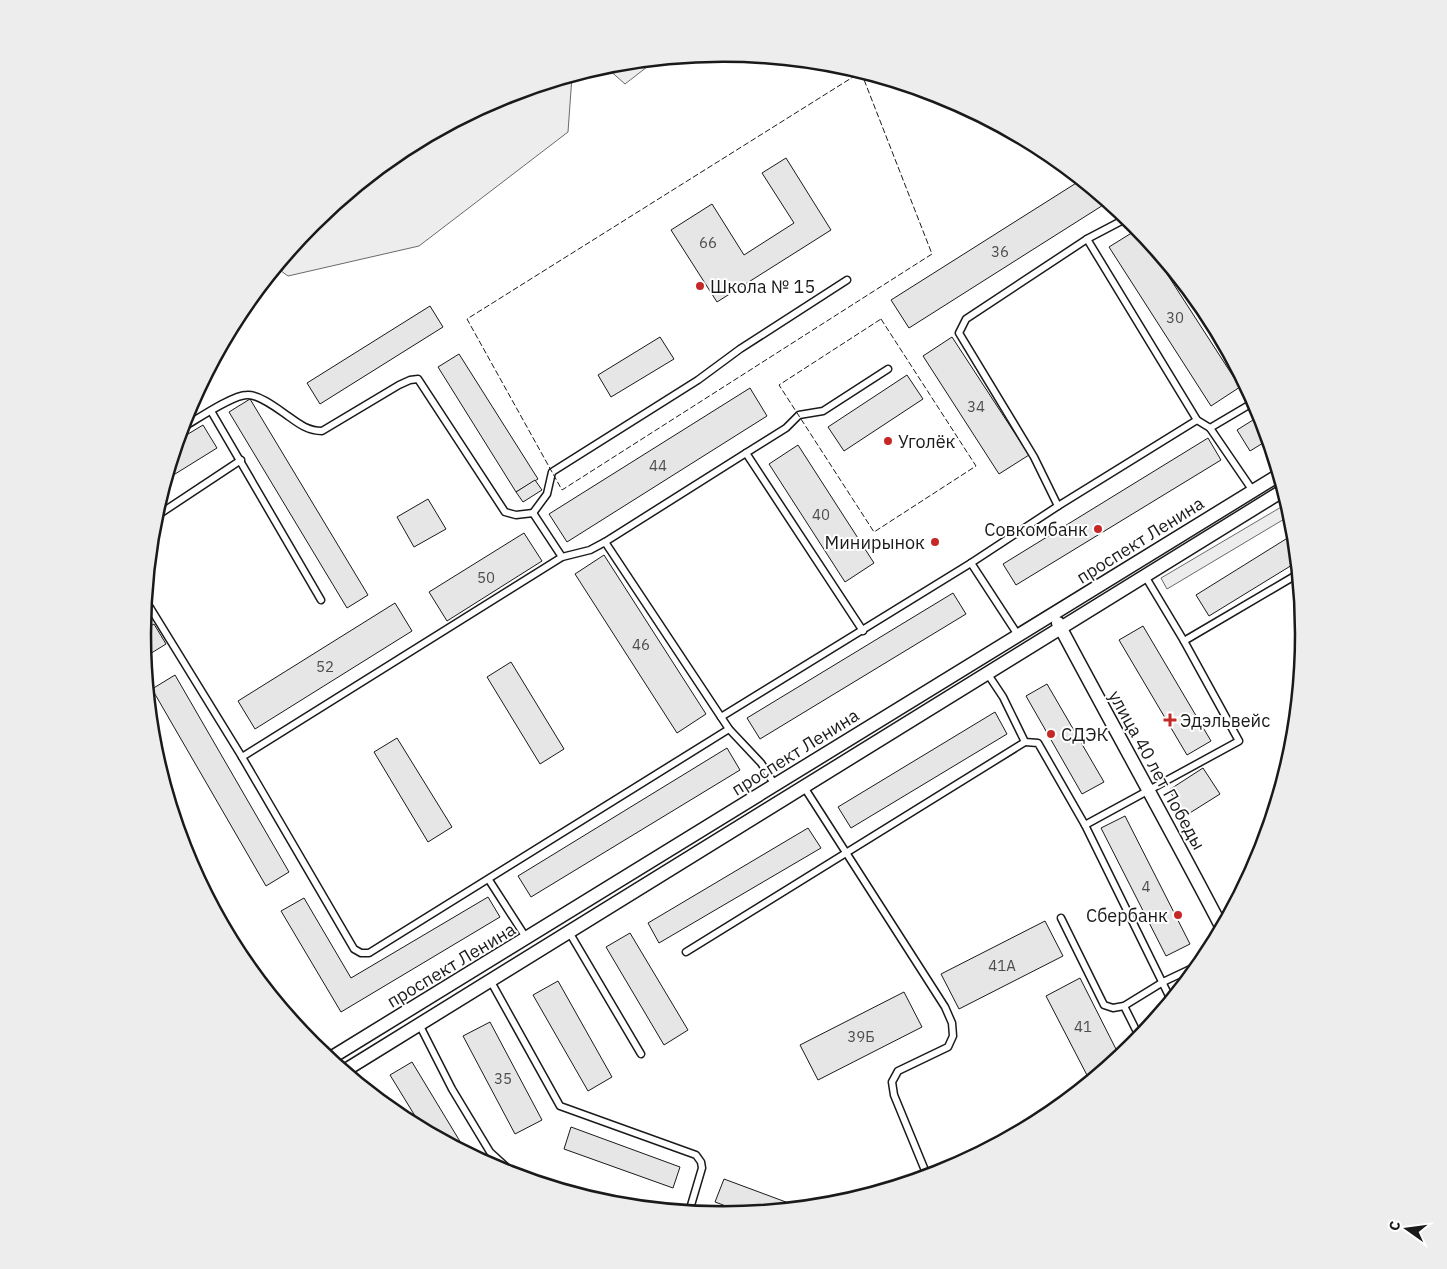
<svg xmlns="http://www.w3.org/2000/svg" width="1447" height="1269" font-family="'IBM Plex Sans',sans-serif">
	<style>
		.built { fill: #ededed; stroke: #6a6a6a }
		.building { fill: #e6e6e6; stroke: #1a1a1a }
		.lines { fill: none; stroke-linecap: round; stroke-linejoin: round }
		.lane-casing { stroke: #1a1a1a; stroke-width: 9 }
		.street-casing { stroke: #1a1a1a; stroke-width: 15 }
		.lane { stroke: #fff; stroke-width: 6 }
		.street { stroke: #fff; stroke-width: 12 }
		.fence { stroke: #1a1a1a; stroke-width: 1; stroke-dasharray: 6 2.5; stroke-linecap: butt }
		.poi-dot { fill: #c62828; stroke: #fff; stroke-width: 2 }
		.labels { text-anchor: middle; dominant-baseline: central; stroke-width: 4; stroke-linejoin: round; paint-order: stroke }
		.number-label { font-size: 15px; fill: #4d4d4d }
		.poi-label { font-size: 18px; fill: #1a1a1a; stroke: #fff; text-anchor: start }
		.street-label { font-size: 18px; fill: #1a1a1a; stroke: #fff }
		.rim { fill: none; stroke: #1a1a1a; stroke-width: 2.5 }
	</style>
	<rect width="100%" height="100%" fill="#fff"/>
	<g class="built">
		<polygon points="656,60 625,84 607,68 610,65"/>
		<polygon points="572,76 568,132 419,246 288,276 277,268 313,224 401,151 502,98"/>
		<polygon points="1288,503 1291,515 1167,589 1161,578"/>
	</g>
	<g class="building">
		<polygon points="786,158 831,230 717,302 671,230 712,204 744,255 794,223 762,173"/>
		<polygon points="1081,180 1108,202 909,328 891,300"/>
		<polygon points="1138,229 1240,387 1211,406 1109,247"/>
		<polygon points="430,306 443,327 320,404 307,383"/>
		<polygon points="660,337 674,359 611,397 598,375"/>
		<polygon points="952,337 1029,455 999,474 923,356"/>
		<polygon points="459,354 538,479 516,492 438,367"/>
		<polygon points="907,375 923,399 844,451 828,427"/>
		<polygon points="750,388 767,416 567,542 549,514"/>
		<polygon points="250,399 368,595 347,608 229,412"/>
		<polygon points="1261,415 1268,440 1250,451 1237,430"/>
		<polygon points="203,425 217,448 167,479 178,440"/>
		<polygon points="1208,438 1221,460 1016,585 1003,564"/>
		<polygon points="798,445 874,563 845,582 769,464"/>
		<polygon points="535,480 542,490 523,502 516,492"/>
		<polygon points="428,499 446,529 414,547 397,517"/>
		<polygon points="524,533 542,561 447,621 429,592"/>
		<polygon points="1294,534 1297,562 1209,616 1196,595"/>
		<polygon points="604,555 706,714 677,733 575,574"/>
		<polygon points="953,593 966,614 760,739 747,718"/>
		<polygon points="395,603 412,631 255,729 238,701"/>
		<polygon points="154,624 166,644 145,657 143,630"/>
		<polygon points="1143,626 1211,741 1187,755 1119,640"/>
		<polygon points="511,662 564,749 540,764 487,677"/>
		<polygon points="175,675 289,872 266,886 152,689"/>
		<polygon points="1047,684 1104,782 1082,794 1026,696"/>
		<polygon points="995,712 1007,734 851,828 838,807"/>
		<polygon points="397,738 452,827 428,842 374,752"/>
		<polygon points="727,748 740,770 531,897 518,876"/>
		<polygon points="1203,768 1220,794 1185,816 1169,790"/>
		<polygon points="1280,791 1269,828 1262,825"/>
		<polygon points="1125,816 1190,944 1166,956 1101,828"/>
		<polygon points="808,828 821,848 659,943 648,923"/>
		<polygon points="488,897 500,917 341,1012 281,911 304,898 351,978"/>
		<polygon points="1045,921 1063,956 959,1009 941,974"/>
		<polygon points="630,933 688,1030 664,1045 606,947"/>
		<polygon points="1080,978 1120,1057 1090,1081 1046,996"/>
		<polygon points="558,981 612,1077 588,1091 533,995"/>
		<polygon points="904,992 922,1027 818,1080 800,1045"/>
		<polygon points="490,1022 542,1120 515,1134 463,1036"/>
		<polygon points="412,1062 467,1153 423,1129 390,1075"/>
		<polygon points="571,1127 680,1167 673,1188 564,1149"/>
		<polygon points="724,1179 802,1208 745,1213 715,1202"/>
	</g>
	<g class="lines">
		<g class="lane-casing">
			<g id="lane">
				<polyline points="1087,239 1127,218"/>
				<polyline points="211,411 321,600"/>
				<path d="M 182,428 C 196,420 232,395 247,395 C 259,394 278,409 288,416 C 299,424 308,431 322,431 L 399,385 L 410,380 L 418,379 L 505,512 L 516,515 L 533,513 L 562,557 L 590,550 L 605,542"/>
				<polyline points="746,453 786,428 799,415 823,411 888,369"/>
				<polyline points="1253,491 1210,428 1254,402"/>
				<polyline points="1058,506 1034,457 959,333 966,319 1087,239 1197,420 1210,428"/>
				<polyline points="533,513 547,494 552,472 698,380 740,349 847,280"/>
				<polyline points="155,517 241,460"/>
				<polyline points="146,601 242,757 354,949 361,953 369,953 729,729"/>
				<polyline points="1018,635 971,563 1058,506 1197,420"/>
				<polyline points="1184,641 1298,574"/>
				<polyline points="987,673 1003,697 1025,742 1038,743 1085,825 1171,1000"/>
				<polyline points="721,717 971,563"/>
				<polyline points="242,757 562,557"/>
				<polyline points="775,785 761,763 729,729 605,542 746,453 863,631"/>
				<polyline points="804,787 945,1007 952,1023 953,1036 948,1047 898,1071 892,1082 894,1095 924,1168"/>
				<polyline points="1085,825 1239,741 1184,641 1145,576"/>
				<polyline points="489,880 527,939"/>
				<polyline points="1061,918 1104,1005 1113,1008 1124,1006 1163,982 1201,964"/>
				<polyline points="569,932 641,1054"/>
				<polyline points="686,952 1025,742"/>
				<polyline points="490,980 560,1106 696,1155 701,1162 702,1168 689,1212"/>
				<polyline points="1124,1006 1140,1038"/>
				<polyline points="419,1024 452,1089 490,1152 513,1173 553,1187"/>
			</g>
		</g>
		<g class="street-casing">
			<g id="street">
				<path d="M 1058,623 C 1112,725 1169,826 1222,928"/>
				<polyline points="329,1059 1279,475"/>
				<polyline points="344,1071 1284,490"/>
			</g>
		</g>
		<use href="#lane" class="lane"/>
		<use href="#street" class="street"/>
		<g class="fence">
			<polygon points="861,72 932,254 562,490 467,319"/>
			<polygon points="881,319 976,466 874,532 779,385"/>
		</g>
	</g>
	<g class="poi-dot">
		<circle cx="700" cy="286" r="5"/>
		<circle cx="888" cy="441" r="5"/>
		<circle cx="1098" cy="529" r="5"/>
		<circle cx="935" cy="542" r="5"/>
		<path d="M1167.5 712.5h5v5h5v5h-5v5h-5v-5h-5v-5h5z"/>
		<circle cx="1051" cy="734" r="5"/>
		<circle cx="1178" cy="915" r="5"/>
	</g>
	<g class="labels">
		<g class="number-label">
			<text x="708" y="242">66</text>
			<text x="1000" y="251">36</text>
			<text x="1175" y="317">30</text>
			<text x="976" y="406">34</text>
			<text x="658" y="465">44</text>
			<text x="821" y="514">40</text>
			<text x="486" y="577">50</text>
			<text x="641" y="644">46</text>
			<text x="325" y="666">52</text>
			<text x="1146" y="886">4</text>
			<text x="1002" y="965">41А</text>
			<text x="1083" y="1026">41</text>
			<text x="861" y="1036">39Б</text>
			<text x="503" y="1078">35</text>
		</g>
		<g class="poi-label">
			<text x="710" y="286">Школа № 15</text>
			<text x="898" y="441">Уголёк</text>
			<text x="1088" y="529" text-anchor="end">Совкомбанк</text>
			<text x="925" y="542" text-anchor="end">Минирынок</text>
			<text x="1180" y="720">Эдэльвейс</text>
			<text x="1061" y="734">СДЭК</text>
			<text x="1168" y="915" text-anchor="end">Сбербанк</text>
		</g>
		<g class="street-label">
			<text transform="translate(1140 540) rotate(-32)">проспект Ленина</text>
			<text transform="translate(795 752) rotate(-32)">проспект Ленина</text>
			<text transform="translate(1157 770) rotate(61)">улица 40 лет Победы</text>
			<text transform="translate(451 965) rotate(-31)">проспект Ленина</text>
		</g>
	</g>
	<path d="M0 0H1447V1269H0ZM151 634a572 572 0 1 1 1144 0a572 572 0 1 1-1144 0Z" fill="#ededed" fill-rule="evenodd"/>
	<path class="rim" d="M151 634a572 572 0 1 1 1144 0a572 572 0 1 1-1144 0Z"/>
	<g transform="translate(1407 1229) rotate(284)" stroke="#ffffff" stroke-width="4" paint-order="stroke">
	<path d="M0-4L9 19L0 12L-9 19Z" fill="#1a1a1a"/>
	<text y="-8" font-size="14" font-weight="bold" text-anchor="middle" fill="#1a1a1a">С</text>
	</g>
</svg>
